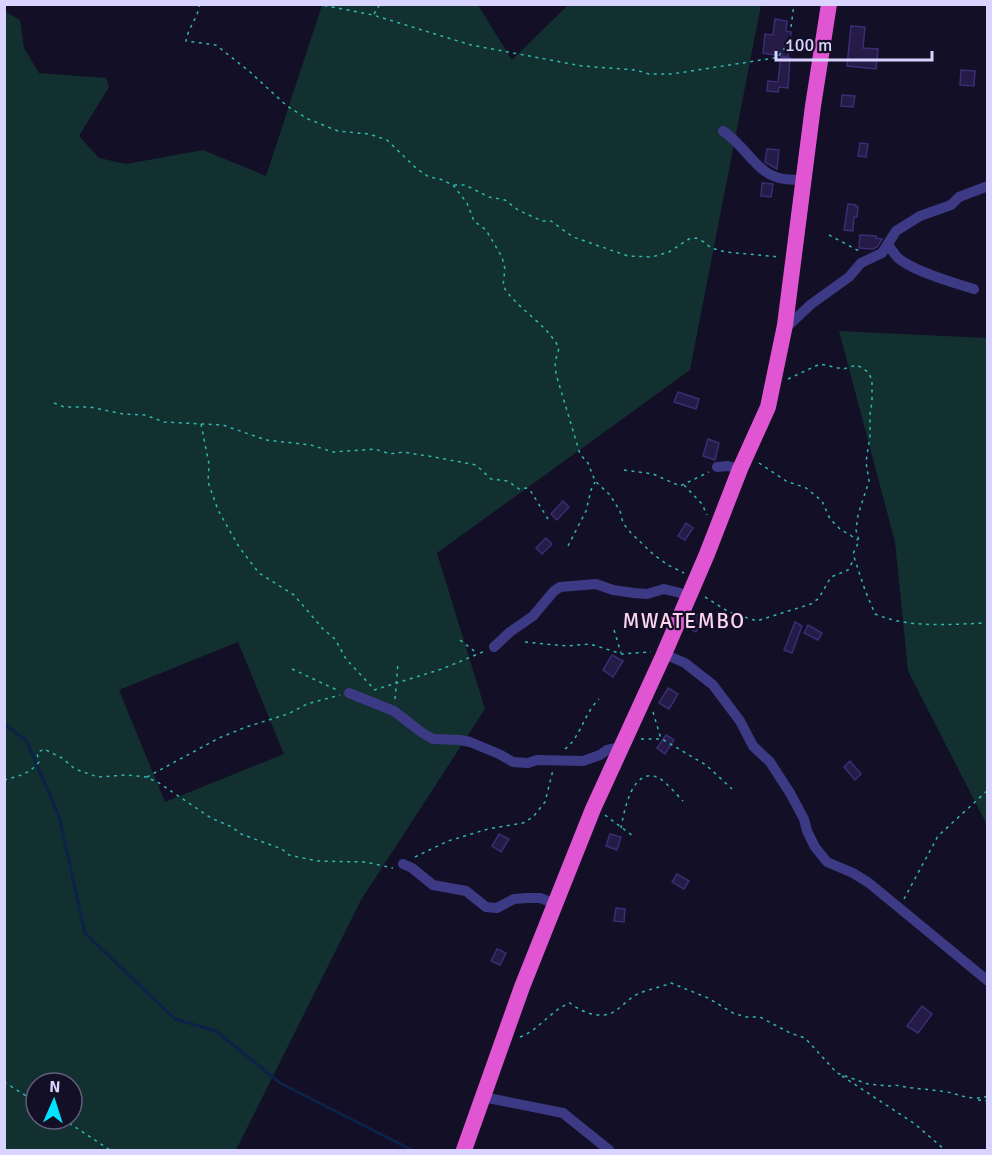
<svg xmlns="http://www.w3.org/2000/svg" width="992" height="1155" font-family="Signika,sans-serif">
	<style>
		.green { fill: #12302f; fill-rule: evenodd }
		.lines { fill: none; stroke-linecap: round; stroke-linejoin: round }
		.stream { stroke: #0c2248; stroke-width: 3 }
		.building { fill: #241b47; stroke: #3b2d73; stroke-width: 1.5 }
		.path { stroke: #2fb8b0; stroke-width: 1.5; stroke-dasharray: 3 4.5; stroke-linecap: butt }
		.minor { stroke: #3d3a85; stroke-width: 10 }
		.trunk { stroke: #e055d1; stroke-width: 16 }
		.labels { text-anchor: middle; dominant-baseline: central; stroke-width: 4.5; stroke-linejoin: round; paint-order: stroke }
		.quarter-label { font-size: 21px; letter-spacing: 1.5px; fill: #ffd6f0; stroke: #130f26 }
	</style>
	<rect width="100%" height="100%" fill="#130f26"/>
	<g class="green">
		<path d="M 322,5 L 478,5 L 512,60 L 568,5 L 761,5 L 690,370 L 437,553 L 485,709 L 361,900 L 236,1150 L 5,1150 L 5,11 L 20,20 L 24,48 L 39,73 L 106,78 L 109,87 L 79,136 L 99,158 L 126,164 L 203,150 L 266,176 ZM 238,642 L 284,754 L 165,802 L 119,690 ZM 36,1083 L 72,1083 L 72,1119 L 36,1119 Z"/>
		<polygon points="839,331 987,338 987,825 908,671 895,542"/>
	</g>
	<g class="lines">
		<polyline class="stream" points="4,724 26,740 59,816 85,933 175,1019 216,1031 280,1083 412,1150"/>
	</g>
	<g class="building">
		<polygon points="775,19 787,21 786,31 791,32 788,57 763,53 765,34 773,35"/>
		<polygon points="851,26 865,27 863,48 878,49 876,69 847,66"/>
		<polygon points="781,57 790,58 788,88 779,87 778,92 767,91 768,81 778,82"/>
		<polygon points="961,70 975,71 974,86 960,85"/>
		<polygon points="842,95 855,96 853,107 841,106"/>
		<polygon points="860,143 868,144 866,157 858,156"/>
		<polygon points="767,149 779,150 777,169 765,162"/>
		<polygon points="762,183 773,184 771,197 761,196"/>
		<polygon points="848,204 856,205 856,207 858,207 857,217 854,217 853,231 844,230"/>
		<polygon points="860,235 876,236 876,238 882,239 877,247 873,249 859,248"/>
		<polygon points="678,392 699,399 696,409 674,402"/>
		<polygon points="708,439 719,443 715,460 703,456"/>
		<polygon points="563,501 569,507 557,520 551,514"/>
		<polygon points="686,523 693,528 685,540 678,536"/>
		<polygon points="546,538 552,544 542,554 536,548"/>
		<polygon points="695,614 703,617 696,632 688,628"/>
		<polygon points="795,622 802,626 792,653 784,650"/>
		<polygon points="808,625 822,633 818,640 804,633"/>
		<polygon points="612,655 623,661 613,677 603,670"/>
		<polygon points="668,688 678,694 669,709 659,703"/>
		<polygon points="666,735 674,740 665,754 657,748"/>
		<polygon points="850,761 861,774 855,780 844,767"/>
		<polygon points="499,834 509,839 501,852 492,846"/>
		<polygon points="610,834 621,837 617,850 606,846"/>
		<polygon points="677,874 689,881 684,889 672,882"/>
		<polygon points="616,908 625,909 624,922 614,921"/>
		<polygon points="497,949 506,953 500,965 491,961"/>
		<polygon points="922,1006 932,1014 918,1033 907,1026"/>
	</g>
	<g class="lines">
		<g class="path">
			<path d="M 199,4 C 200,15 188,27 186,41 L 216,45 L 250,72 L 287,106 L 308,119 L 338,131 L 369,134 L 387,140 L 417,169 L 429,177 L 440,179 L 453,185 L 467,203 L 474,221 L 486,230 L 502,257 L 505,269 L 503,286 C 517,309 547,324 559,348 L 555,362 L 556,374 L 580,454 L 588,463 L 595,481 L 610,495 L 620,511 L 623,523 L 631,533 L 654,555 L 668,565 L 684,573"/>
			<polyline points="317,4 373,15 471,45 582,66 636,70 649,74 672,74 774,58 779,56 783,49 809,50"/>
			<polyline points="374,14 380,4"/>
			<polyline points="791,27 794,4"/>
			<polyline points="454,185 465,185 489,197 505,200 518,210 542,221 551,221 573,237 628,256 652,257 669,252 689,239 696,238 704,242 711,248 726,252 780,257"/>
			<polyline points="829,235 861,252"/>
			<path d="M 788,379 L 820,364 L 843,369 L 857,365 L 868,372 L 872,380 L 872,402 L 870,414 L 870,436 L 866,462 L 869,481 L 858,515 L 856,530 L 859,541 L 853,554 L 865,590 L 875,614 C 911,629 950,624 988,623"/>
			<polyline points="54,403 64,407 90,407 123,414 145,415 164,422 223,425 266,440 311,445 333,452 375,449 390,454 403,452 434,457 476,465 491,479 508,481 519,489 526,488 530,490 548,519"/>
			<polyline points="201,424 209,464 208,482 218,510 239,547 259,573 294,595 323,629 335,639 346,659 375,690"/>
			<polyline points="759,463 786,481 806,488 822,501 830,519 840,529 858,540"/>
			<polyline points="624,470 653,474 680,486 709,472"/>
			<polyline points="684,485 702,504 707,515"/>
			<polyline points="568,546 586,511 591,490 595,482"/>
			<polyline points="705,597 729,612 757,621 766,618 811,604 819,598 831,577 848,570 853,561"/>
			<polyline points="614,630 621,653"/>
			<polyline points="460,640 478,654"/>
			<polyline points="525,642 567,646 590,644 622,654 651,652"/>
			<polyline points="292,669 337,690"/>
			<polyline points="374,690 442,669 485,651"/>
			<polyline points="395,699 398,663"/>
			<polyline points="653,712 661,739"/>
			<polyline points="641,739 662,739 706,765 732,789"/>
			<path d="M 565,749 C 581,737 584,713 599,699"/>
			<polyline points="147,777 219,738 246,727 288,714 307,704 340,695"/>
			<path d="M 4,780 C 19,776 29,774 39,762 L 37,753 L 44,749 L 62,758 L 75,769 L 98,777 L 126,775 L 146,777 L 159,783 L 211,818 L 232,827 L 241,834 L 282,849 L 289,855 L 317,861 L 365,862 L 393,868"/>
			<polyline points="605,815 633,836"/>
			<path d="M 621,828 C 624,812 632,765 659,778 C 666,782 677,795 683,801"/>
			<polyline points="415,857 448,841 488,829 523,823 533,817 545,802 553,770"/>
			<polyline points="904,899 938,836 988,790"/>
			<path d="M 520,1037 C 538,1031 552,1009 570,1003 C 580,1011 596,1018 609,1014 C 619,1011 629,997 640,993 C 650,989 661,987 671,983 L 708,998 L 733,1013 L 746,1017 L 760,1017 L 790,1033 L 805,1038 L 837,1073 L 868,1084 L 889,1086 L 895,1085 C 912,1089 929,1089 947,1092 C 962,1095 971,1101 988,1096"/>
			<polyline points="842,1076 915,1124 945,1150"/>
			<polyline points="4,1082 36,1102"/>
			<polyline points="978,1100 988,1101"/>
			<polyline points="63,1119 110,1150"/>
			<polyline points="120,1150 123,1150"/>
		</g>
		<g class="minor">
			<path d="M 723,131 C 754,152 757,185 804,179"/>
			<path d="M 888,245 C 891,249 894,253 897,257 C 912,271 954,283 974,289"/>
			<polyline points="785,325 790,324 810,305 849,277 861,263 882,253 896,231 920,216 951,205 959,197 988,186"/>
			<polyline points="717,467 728,466 740,469"/>
			<polyline points="494,647 510,632 533,616 554,591 560,587 596,584 613,590 634,593 647,594 664,589 688,595"/>
			<polyline points="664,654 685,663 713,685 740,721 753,746 770,762 790,793 804,819 807,831 815,847 827,862 853,873 869,883 988,981"/>
			<polyline points="349,693 394,711 421,732 433,739 460,740 470,742 499,754 513,762 528,763 537,760 583,761 600,755 607,750 621,747"/>
			<polyline points="403,864 412,868 433,885 466,891 486,907 497,908 514,899 527,898 540,898 556,904"/>
			<polyline points="483,1097 563,1113 609,1150"/>
		</g>
		<polyline class="trunk" points="464,1150 522,987 593,809 664,654 707,554 740,469 768,407 785,325 813,106 829,4"/>
	</g>
	<g class="labels">
		<g class="quarter-label">
			<text x="684" y="621">MWATEMBO</text>
		</g>
	</g>
	<rect width="992" height="1155" fill="none" stroke="#d9d4ff" stroke-width="12"/>
	<g transform="translate(54 1101) rotate(3)"><circle r="28" fill="#130f26" stroke="#625e7d" stroke-width="1.5"/>
	<path d="M0-4.5L10 22L0 15L-10 22Z" fill="#00e5ff"/>
	<text y="-9" font-size="16" font-weight="bold" text-anchor="middle" fill="#d9d4ff">N</text>
	</g>
	<path d="M776 51v9h156v-9" fill="none" stroke="#d9d4ff" stroke-width="3"/>
	<text x="785" y="51" font-size="18" fill="#d9d4ff" stroke="#130f26" stroke-width="4.5" paint-order="stroke">100 m</text>
</svg>
